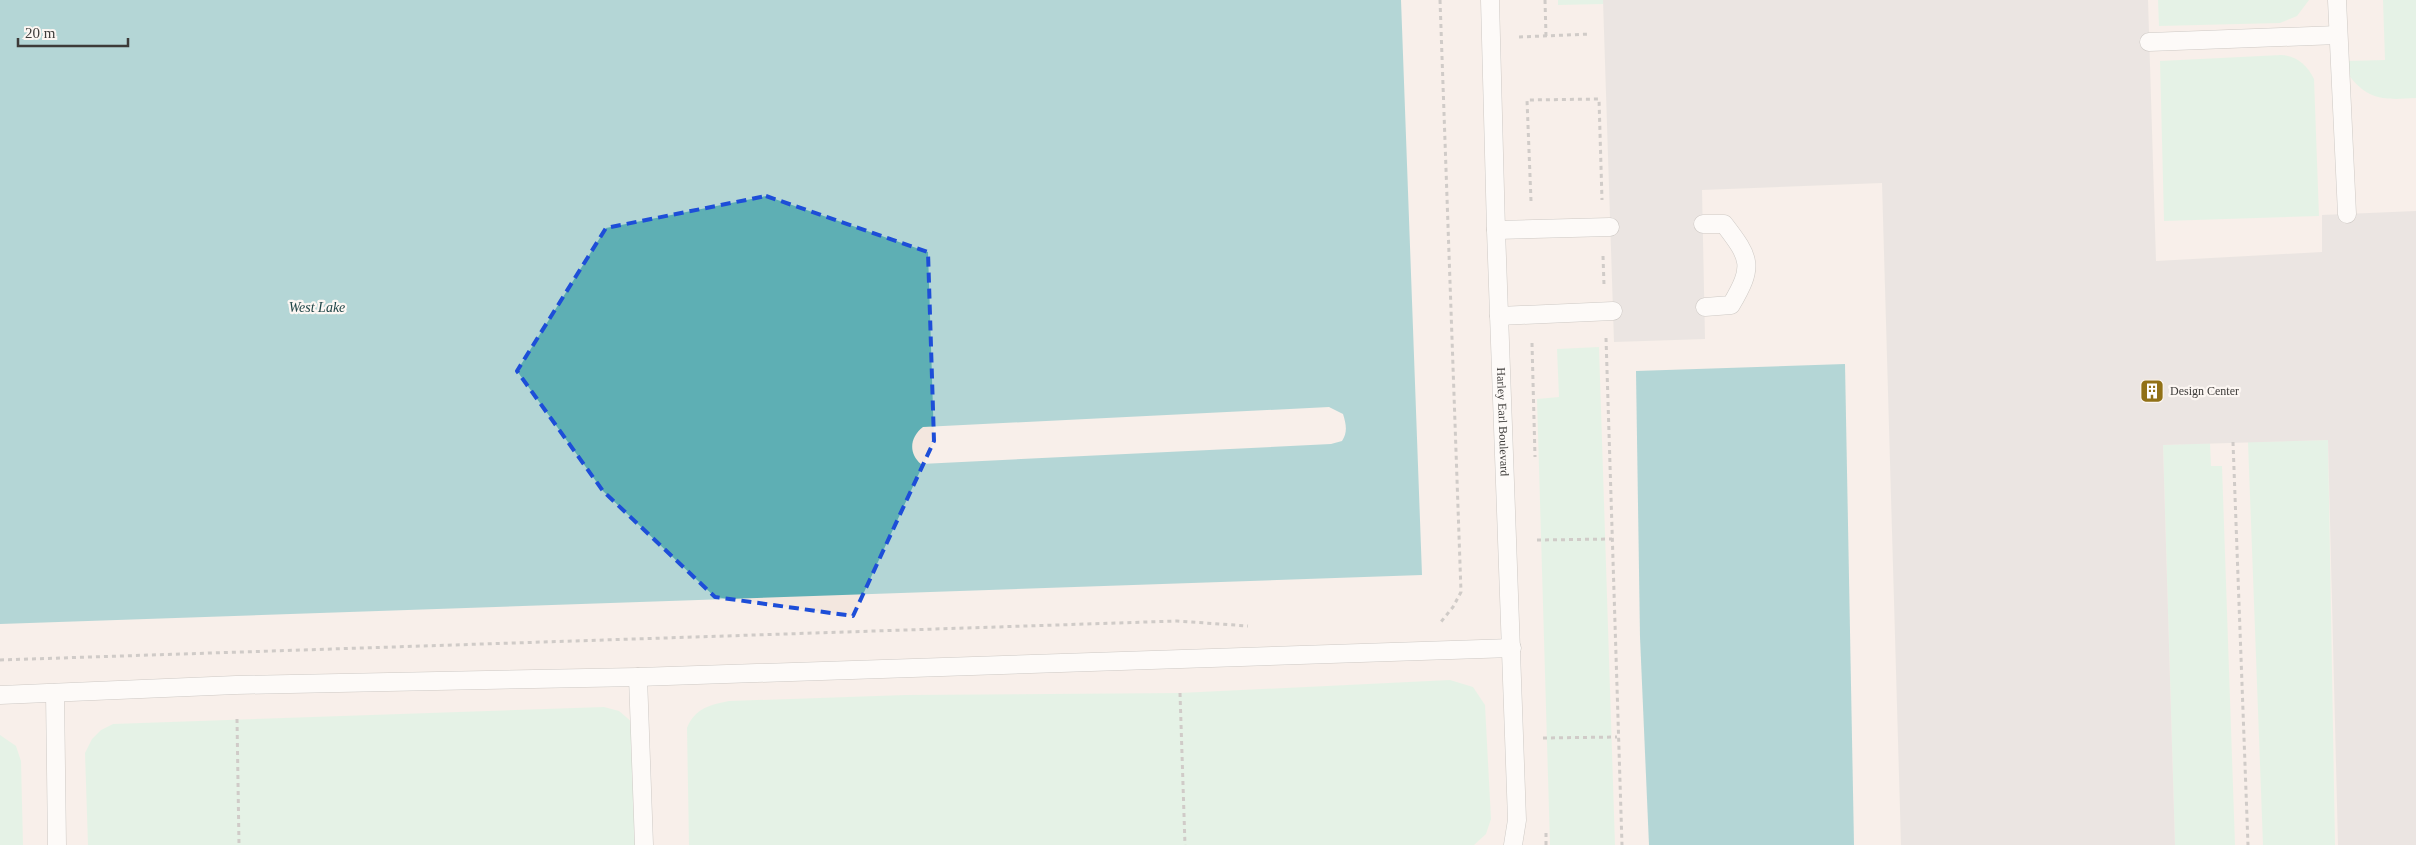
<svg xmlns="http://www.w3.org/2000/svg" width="2416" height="845" font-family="'Times New Roman',serif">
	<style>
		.built { fill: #f3e7df }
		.green { fill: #cbeed7 }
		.water { fill: #5eafb4; fill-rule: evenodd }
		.building { fill: #d7d1ce }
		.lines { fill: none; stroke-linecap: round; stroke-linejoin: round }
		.service-casing { stroke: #97928e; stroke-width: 19 }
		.path { stroke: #9c9895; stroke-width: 3; stroke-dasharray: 4 4; stroke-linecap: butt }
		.service { stroke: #fff; stroke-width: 18 }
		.marked { fill: none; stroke: #1d4ed8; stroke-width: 4; stroke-dasharray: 10 6; stroke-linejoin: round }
		.labels { text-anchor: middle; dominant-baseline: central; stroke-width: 4.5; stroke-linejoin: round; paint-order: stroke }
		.poi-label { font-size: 12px; fill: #3d3b39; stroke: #fcf6f2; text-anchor: start }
		.street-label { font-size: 12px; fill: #3d3b39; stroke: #fcf6f2 }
		.water-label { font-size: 14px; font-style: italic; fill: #204648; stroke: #fcf6f2 }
	</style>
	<rect width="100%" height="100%" fill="#fcf6f2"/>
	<rect class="built" x="0" y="0" width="2416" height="845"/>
	<g class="green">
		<polygon points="1558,0 1603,0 1603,4 1558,5"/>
		<polygon points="2158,0 2309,0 2297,16 2280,23 2159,26"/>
		<path d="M 2383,0 L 2416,0 L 2416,98 C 2385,100 2368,101 2348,74 L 2348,61 L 2385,60 Z"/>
		<path d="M 2281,55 C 2297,56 2307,65 2314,79 L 2319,216 L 2164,221 L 2160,61 Z"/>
		<polygon points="1599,347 1615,845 1550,845 1537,399 1559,397 1557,349"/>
		<polygon points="2328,440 2335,845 2263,845 2248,442"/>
		<polygon points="2210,443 2211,466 2222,466 2235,845 2175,845 2163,445"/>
		<path d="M 1450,680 L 1473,687 L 1485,705 L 1491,819 L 1486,834 L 1474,845 L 689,845 L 687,728 C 695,708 710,705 729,701 L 905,695 L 1180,693 Z"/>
		<polygon points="604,707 619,711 632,722 638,845 88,845 85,753 92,739 101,730 113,724"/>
		<polygon points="0,735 16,746 21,761 23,845 0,845"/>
	</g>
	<g class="water">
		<path d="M 0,0 L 1401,0 L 1422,575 L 0,624 ZM 1329,407 L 1343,414 C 1346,424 1348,432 1342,441 L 1331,444 L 921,464 C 908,453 910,437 923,427 Z"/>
		<polygon points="1845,364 1854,845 1649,845 1640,637 1636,371"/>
	</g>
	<polygon class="building" points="1603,0 2148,0 2156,261 2322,252 2322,215 2416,211 2416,845 2338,845 2328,440 2163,445 2175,845 1901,845 1882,183 1702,190 1705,339 1614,342"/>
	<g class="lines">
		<g class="service-casing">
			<g id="service">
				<path id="s1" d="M 1490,0 L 1496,230 L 1517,820 L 1513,845"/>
				<polyline points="2337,0 2347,214"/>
				<polyline points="2149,42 2338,35"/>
				<path d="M 1703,224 L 1724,224 C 1751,259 1754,266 1731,305 L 1705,307"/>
				<polyline points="1496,230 1610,227"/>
				<polyline points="1499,316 1613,311"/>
				<polyline points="638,677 644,845"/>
				<polyline points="55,693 57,845"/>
				<polyline points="0,695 236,685 638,677 1512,648"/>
			</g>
		</g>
		<g class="path">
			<polyline points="1440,0 1461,592 1453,607 1440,623"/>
			<polyline points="1545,0 1546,36"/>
			<polyline points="1519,37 1590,34"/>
			<polyline points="1531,201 1527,100 1599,99 1602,200"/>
			<polyline points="1603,256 1604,285"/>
			<polyline points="1606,338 1622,845"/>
			<polyline points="1532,343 1535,457"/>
			<polyline points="2233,442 2248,845"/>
			<polyline points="1537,540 1612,539"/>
			<polyline points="0,660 1177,621 1248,626"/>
			<polyline points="1180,693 1185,845"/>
			<polyline points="237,719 239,845"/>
			<polyline points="1543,738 1617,737"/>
			<polyline points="1546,833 1546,845"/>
		</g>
		<use href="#service" class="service"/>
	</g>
	<path d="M0 0H2416V845H0ZM 766,196 L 928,252 L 934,441 L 853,616 L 715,597 L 603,491 L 517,371 L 606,228 Z" fill="#fcf6f2" fill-opacity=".55" fill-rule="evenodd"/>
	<path class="marked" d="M 766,196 L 928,252 L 934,441 L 853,616 L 715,597 L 603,491 L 517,371 L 606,228 Z"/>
	<defs>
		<g id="building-square" transform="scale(1.25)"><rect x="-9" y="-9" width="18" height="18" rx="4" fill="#917117" stroke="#fcf6f2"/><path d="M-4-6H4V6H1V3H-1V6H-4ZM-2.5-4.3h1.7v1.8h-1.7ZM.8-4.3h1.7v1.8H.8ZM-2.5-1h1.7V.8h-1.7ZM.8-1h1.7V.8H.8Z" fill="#fff"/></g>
	</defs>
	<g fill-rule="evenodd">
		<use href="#building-square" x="2152" y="391"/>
	</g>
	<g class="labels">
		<g class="poi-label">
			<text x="2170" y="391">Design Center</text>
		</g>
		<g class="street-label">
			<text stroke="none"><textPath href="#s1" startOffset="422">Harley Earl Boulevard</textPath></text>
		</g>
		<g class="water-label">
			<text x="317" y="307">West Lake</text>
		</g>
	</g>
	<path d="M18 38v8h110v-8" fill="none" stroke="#3d3b39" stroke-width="2.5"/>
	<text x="25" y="38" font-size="15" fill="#3d3b39" stroke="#fcf6f2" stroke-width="4" paint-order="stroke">20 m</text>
</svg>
